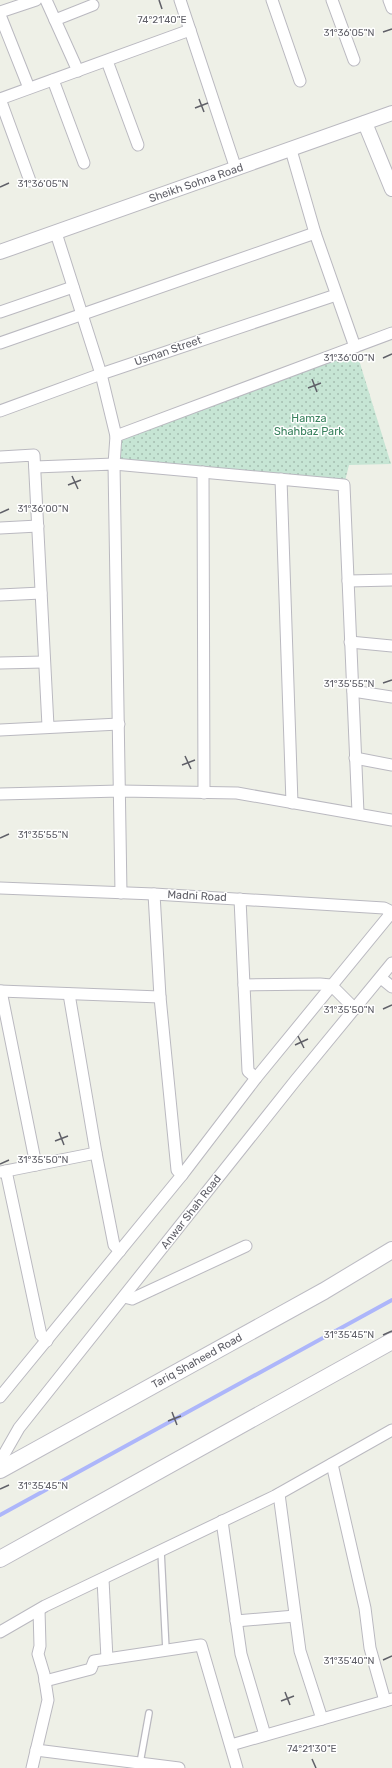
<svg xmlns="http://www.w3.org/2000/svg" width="392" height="1768" font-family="Rubik,sans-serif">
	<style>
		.green { fill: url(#green-dots) }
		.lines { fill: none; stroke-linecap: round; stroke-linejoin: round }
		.stream { stroke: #adb6fa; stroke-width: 4 }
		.service-casing { stroke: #bab9c0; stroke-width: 8 }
		.minor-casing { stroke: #bab9c0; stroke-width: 13 }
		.tertiary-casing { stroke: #bab9c0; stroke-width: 16 }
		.secondary-casing { stroke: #bdbcc4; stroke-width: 18 }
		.service { stroke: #fff; stroke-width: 5.5 }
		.minor { stroke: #fff; stroke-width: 11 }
		.tertiary { stroke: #fff; stroke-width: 14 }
		.secondary { stroke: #fff; stroke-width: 16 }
		.ticks { fill: none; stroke: #5f5f67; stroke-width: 1.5 }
		.labels { text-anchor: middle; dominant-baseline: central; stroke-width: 3; stroke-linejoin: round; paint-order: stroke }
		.street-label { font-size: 11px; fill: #5f5f67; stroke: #fff }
		.park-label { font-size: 11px; fill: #3a825e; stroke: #fff }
		.ticks-label { font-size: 10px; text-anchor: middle; fill: #5f5f67; stroke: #fff; stroke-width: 3; stroke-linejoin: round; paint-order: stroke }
	</style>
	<defs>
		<pattern id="green-dots" width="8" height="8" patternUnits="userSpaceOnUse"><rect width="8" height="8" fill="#c6e5d4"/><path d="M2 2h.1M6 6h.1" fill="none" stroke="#a4bdb0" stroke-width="1.8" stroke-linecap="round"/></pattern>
	</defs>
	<rect width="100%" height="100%" fill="#eef0e7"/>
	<polygon class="green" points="355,347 391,464 349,465 344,485 114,464 116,436"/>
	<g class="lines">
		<polyline class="stream" points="0,1515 392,1300"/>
		<g class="service-casing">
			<g id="service">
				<polyline points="161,1551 166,1650"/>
				<polyline points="140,1763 149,1713"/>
			</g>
		</g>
		<g class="minor-casing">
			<g id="minor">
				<polyline points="46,0 78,71"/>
				<polyline points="180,0 236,169"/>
				<polyline points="272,0 300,81"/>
				<polyline points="332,0 354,60"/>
				<polyline points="389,0 392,8"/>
				<polyline points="0,12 36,0"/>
				<polyline points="0,15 29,88"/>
				<polyline points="55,20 93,5"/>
				<polyline points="107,61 138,145"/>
				<polyline points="53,80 84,163"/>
				<polyline points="0,99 190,30"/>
				<polyline points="0,99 30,181"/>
				<polyline points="291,150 315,233 355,347"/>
				<polyline points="56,233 101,374 116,436 114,464 344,485 358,813"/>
				<polyline points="0,312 73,287"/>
				<polyline points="0,343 315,233"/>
				<polyline points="0,411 101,374 336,295"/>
				<polyline points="116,436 392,333"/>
				<polyline points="0,457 34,455 48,726"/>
				<polyline points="35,467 114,464 121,893"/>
				<polyline points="203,472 204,793"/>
				<polyline points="281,479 292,803"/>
				<polyline points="0,528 38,526"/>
				<polyline points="348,581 392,580"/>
				<polyline points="0,595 41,593"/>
				<polyline points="350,642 392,646"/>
				<polyline points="0,663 44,662"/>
				<polyline points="353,691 392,697"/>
				<polyline points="0,730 119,724"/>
				<polyline points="355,758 392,765"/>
				<polyline points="0,794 120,791 237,793 392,820"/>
				<polyline points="0,888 154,894 384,908 392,912"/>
				<polyline points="154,894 160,997 177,1170 182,1175"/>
				<polyline points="240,899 248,1071 256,1078"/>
				<polyline points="381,978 392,987"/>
				<polyline points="244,985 320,984 331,985 355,1009"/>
				<polyline points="0,991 160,997"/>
				<polyline points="1,991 36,1165"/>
				<polyline points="69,994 96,1153 114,1245 120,1251"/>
				<polyline points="6,1171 41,1335 47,1341"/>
				<polyline points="1,1172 96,1153"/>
				<polyline points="124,1297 132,1299 246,1246"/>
				<polyline points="0,1397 182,1175 256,1078 392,912"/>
				<polyline points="332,1464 365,1608 370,1648 385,1701"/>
				<polyline points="5,1467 3,1456 19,1428 295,1081 392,963"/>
				<polyline points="279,1494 300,1651 322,1719"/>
				<polyline points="222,1521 241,1654 265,1735"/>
				<polyline points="103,1579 107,1659"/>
				<polyline points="236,1621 295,1616"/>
				<polyline points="0,1632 45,1606 275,1496 392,1430"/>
				<polyline points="45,1681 91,1669 94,1661 201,1645 237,1768"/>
				<polyline points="231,1745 392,1699"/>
				<polyline points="36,1750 179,1768"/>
				<polyline points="32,1768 48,1700 44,1674 38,1654 40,1646 39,1610"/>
			</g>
		</g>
		<g class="tertiary-casing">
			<g id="tertiary">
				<polyline points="365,123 392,189"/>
				<polyline points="0,252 392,113"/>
			</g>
		</g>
		<g class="secondary-casing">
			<g id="secondary">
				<polyline points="0,1470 324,1291 392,1250"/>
				<polyline points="0,1559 392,1341"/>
			</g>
		</g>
		<use href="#service" class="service"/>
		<use href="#minor" class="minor"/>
		<use href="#tertiary" class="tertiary"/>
		<use href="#secondary" class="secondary"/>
	</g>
	<path class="ticks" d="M 159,0 L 162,9M 383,32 L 392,29M 199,99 L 204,112M 195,108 L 208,103M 0,187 L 9,183M 383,358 L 392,354M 312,379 L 317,392M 308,388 L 321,383M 72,476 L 78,489M 68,485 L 81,480M 0,513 L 9,509M 383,683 L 392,680M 185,756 L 191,769M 182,765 L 195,760M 0,838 L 9,834M 383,1009 L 392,1005M 298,1036 L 304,1048M 295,1045 L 308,1039M 59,1132 L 64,1145M 55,1141 L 68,1136M 0,1164 L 9,1160M 383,1335 L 392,1331M 172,1412 L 177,1425M 168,1421 L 181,1416M 0,1489 L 9,1485M 383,1660 L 392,1656M 285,1692 L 290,1705M 281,1701 L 294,1696M 312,1759 L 316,1768"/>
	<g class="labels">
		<g class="street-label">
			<text transform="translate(196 183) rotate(-19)">Sheikh Sohna Road</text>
			<text transform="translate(168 351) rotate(-19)">Usman Street</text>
			<text transform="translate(197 896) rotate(3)">Madni Road</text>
			<text transform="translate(191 1212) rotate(-52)">Anwar Shah Road</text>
			<text transform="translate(197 1361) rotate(-29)">Tariq Shaheed Road</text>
		</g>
		<g class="park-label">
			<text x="309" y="418">Hamza<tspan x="309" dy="13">Shahbaz Park</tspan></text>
		</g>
	</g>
	<g class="ticks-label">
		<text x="162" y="23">74°21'40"E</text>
		<text x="349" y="36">31°36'05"N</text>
		<text x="43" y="187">31°36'05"N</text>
		<text x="349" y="361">31°36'00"N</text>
		<text x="43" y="512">31°36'00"N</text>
		<text x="349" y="687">31°35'55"N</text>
		<text x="43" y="838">31°35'55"N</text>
		<text x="349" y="1013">31°35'50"N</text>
		<text x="43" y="1163">31°35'50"N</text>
		<text x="349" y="1338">31°35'45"N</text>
		<text x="43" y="1489">31°35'45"N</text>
		<text x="349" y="1664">31°35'40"N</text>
		<text x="312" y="1752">74°21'30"E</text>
	</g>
</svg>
